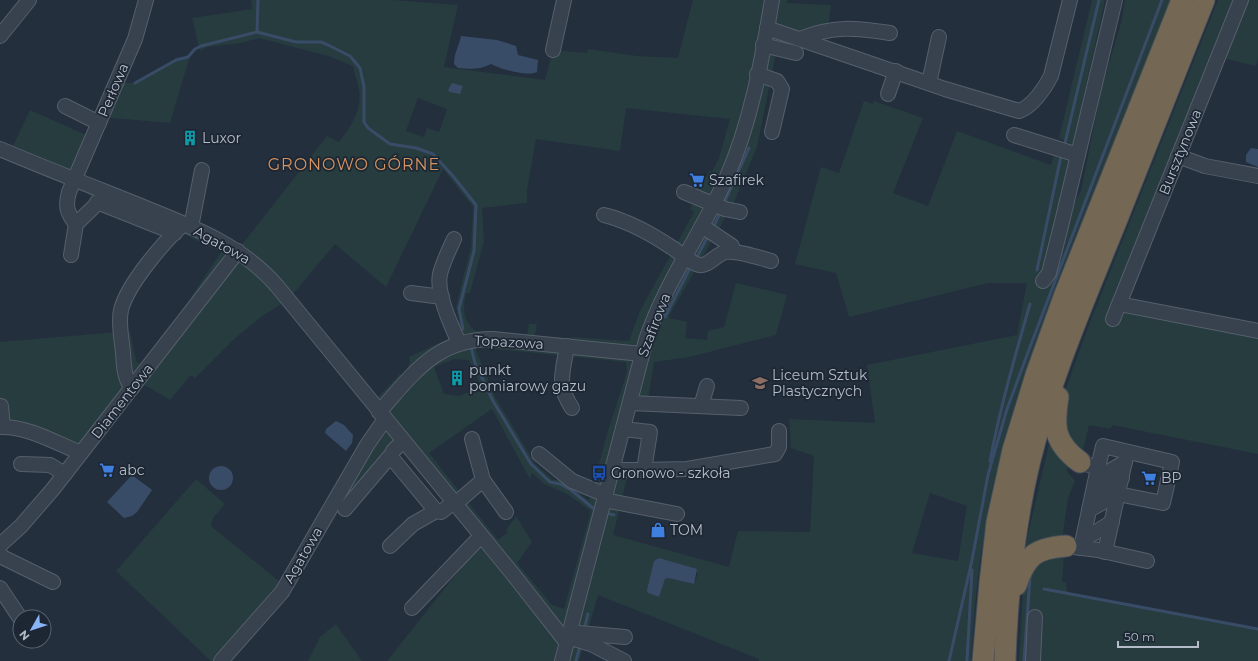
<svg xmlns="http://www.w3.org/2000/svg" width="1258" height="661" font-family="Montserrat,sans-serif">
	<style>
		.green { fill: #263c3f; fill-rule: evenodd }
		.water { fill: #394c67 }
		.lines { fill: none; stroke-linecap: round; stroke-linejoin: round }
		.stream { stroke: #394c67; stroke-width: 3 }
		.minor-casing { stroke: #565f6c; stroke-width: 16 }
		.highway-casing { stroke: #434c59; stroke-width: 23 }
		.minor { stroke: #38414e; stroke-width: 14 }
		.highway { stroke: #746855; stroke-width: 21 }
		.labels { text-anchor: middle; dominant-baseline: central; stroke-width: 3.5; stroke-linejoin: round; paint-order: stroke }
		.street-label { font-size: 14px; fill: #b4bcc9; stroke: #1d2633 }
		.poi-label { font-size: 14px; fill: #b4bcc9; stroke: #1d2633; text-anchor: start }
		.quarter-label { font-size: 16px; letter-spacing: 1px; fill: #d59563; stroke: #1d2633 }
	</style>
	<rect width="100%" height="100%" fill="#242f3e"/>
	<g class="green">
		<path d="M 251,0 L 393,0 L 458,5 L 444,67 L 545,80 L 553,50 L 587,53 L 588,49 L 637,56 L 678,58 L 693,0 L 787,0 L 787,3 L 831,5 L 828,29 L 820,46 L 780,33 L 757,147 L 728,216 L 726,216 L 669,316 L 669,318 L 687,322 L 685,338 L 707,340 L 708,331 L 724,327 L 736,283 L 787,295 L 776,335 L 689,357 L 654,362 L 648,399 L 630,403 L 610,479 L 627,478 L 613,535 L 729,567 L 738,531 L 810,532 L 814,456 L 791,448 L 789,419 L 875,423 L 867,365 L 1017,335 L 1027,283 L 988,283 L 849,317 L 836,273 L 795,264 L 821,167 L 839,173 L 864,101 L 873,104 L 874,101 L 923,118 L 893,193 L 928,206 L 957,131 L 1051,165 L 1056,149 L 1078,155 L 1062,224 L 1081,191 L 1102,86 L 1121,23 L 1125,0 L 1171,0 C 1140,78 1109,156 1078,233 C 1048,308 1018,383 999,461 C 982,527 975,593 971,661 L 759,661 L 759,659 L 598,595 L 579,661 L 387,661 L 475,550 L 482,546 L 400,437 L 330,515 L 319,546 L 311,541 L 382,423 L 376,399 L 400,374 L 401,375 L 408,368 L 408,366 L 410,362 L 409,357 L 462,332 L 458,324 L 459,320 L 456,307 L 471,247 L 473,207 L 443,169 L 386,287 L 335,244 L 288,300 L 262,316 L 232,341 L 195,378 L 191,375 L 170,400 L 138,381 L 81,453 L 0,427 L 0,342 L 130,331 L 136,361 L 142,366 L 199,303 L 191,297 L 221,252 L 169,227 L 88,195 L 90,192 L 241,246 L 327,136 L 339,142 C 351,126 362,111 359,90 C 358,82 354,74 353,66 L 328,56 L 259,38 L 241,43 L 207,47 L 200,51 L 192,18 L 252,9 ZM 418,98 L 447,109 L 439,132 L 427,128 L 424,137 L 406,131 ZM 626,108 L 730,119 L 719,158 L 712,172 L 709,171 L 690,209 L 694,212 L 640,311 L 629,341 L 571,337 L 570,339 L 535,335 L 537,324 L 529,324 L 527,335 L 476,331 C 462,321 463,308 466,293 L 470,293 L 484,241 L 482,208 L 527,203 L 527,190 L 536,139 L 620,151 ZM 475,347 L 626,362 L 627,372 L 607,434 L 589,501 L 562,480 L 553,480 L 535,464 L 494,395 ZM 454,359 L 469,360 L 481,387 L 459,396 L 444,394 L 434,367 ZM 492,409 L 530,479 L 532,473 L 544,484 L 567,494 L 591,511 L 564,609 L 552,605 L 517,563 L 532,542 L 516,516 L 506,530 L 508,532 L 498,540 L 429,453 ZM 930,493 L 967,506 L 958,561 L 912,553 ZM 659,558 L 698,573 L 694,584 L 668,578 L 665,579 L 659,597 L 648,593 L 654,561 Z"/>
		<polygon points="1092,0 1105,0 1073,145 1059,138"/>
		<polygon points="1218,0 1258,0 1258,58 1256,66 1218,57 1119,304 1258,331 1258,454 1112,425 1111,429 1089,425 1080,462 1076,460 1066,470 1075,481 1068,498 1062,540 1025,547 1055,418 1090,322"/>
		<polygon points="190,56 170,123 102,117 112,93 125,83 135,83 176,60"/>
		<polygon points="30,110 93,138 75,179 12,148"/>
		<polygon points="196,479 225,504 213,518 211,526 285,586 221,661 211,661 116,571"/>
		<polygon points="1042,557 1064,557 1062,581 1066,583 1067,593 1258,629 1258,661 1019,661 1024,575"/>
		<polygon points="336,624 362,661 308,661 320,637"/>
	</g>
	<g class="water">
		<path d="M 461,36 L 497,40 L 516,46 L 518,55 L 538,60 L 537,72 C 526,77 501,69 491,64 C 480,70 470,69 458,68 L 454,64 C 454,52 459,47 461,36 Z"/>
		<polygon points="452,83 463,86 460,94 450,92 448,90"/>
		<polygon points="1251,148 1258,149 1258,167 1246,162 1246,155"/>
		<polygon points="336,421 344,425 353,435 352,443 346,451 325,433 326,429"/>
		<circle cx="221" cy="478" r="12"/>
		<polygon points="132,475 152,490 137,512 132,516 124,518 107,502"/>
		<polygon points="659,558 697,569 694,584 668,578 665,579 659,597 648,593 647,590 654,561"/>
	</g>
	<g class="lines">
		<g class="stream">
			<polyline points="257,32 258,0"/>
			<polyline points="135,83 176,60 188,57 195,49 201,46 257,32 296,42 321,42 328,45 350,56 360,68 364,87 364,122 368,128 390,144 416,148 433,154 453,176 476,205 474,251 459,309 463,329"/>
			<polyline points="1065,143 1099,0"/>
			<polyline points="725,201 749,148"/>
			<polyline points="713,228 720,213"/>
			<polyline points="697,257 707,238"/>
			<polyline points="1037,270 1061,156"/>
			<polyline points="665,317 691,266"/>
			<polyline points="471,347 475,363 493,401 531,464 550,482 560,484 571,490 593,508"/>
			<path d="M 990,461 C 1000,408 1015,356 1030,304"/>
			<polyline points="988,475 1007,409 1030,347 1162,0"/>
			<polyline points="610,514 614,515"/>
			<polyline points="1044,589 1258,629"/>
			<polyline points="585,626 588,614"/>
			<polyline points="576,661 580,646"/>
			<polyline points="949,661 972,560 988,475"/>
			<polyline points="967,661 972,570"/>
			<polyline points="1024,661 1030,577"/>
		</g>
		<g class="minor-casing">
			<g id="minor">
				<path d="M 767,28 L 945,89 L 1019,111 C 1032,107 1045,88 1051,76 L 1070,0"/>
				<polyline points="0,36 29,0"/>
				<path d="M 800,39 C 833,25 856,28 890,33"/>
				<polyline points="763,45 796,53"/>
				<polyline points="553,50 564,0"/>
				<polyline points="757,74 777,81 782,89 772,132"/>
				<polyline points="929,83 939,37"/>
				<polyline points="888,94 896,71"/>
				<polyline points="65,106 99,123"/>
				<polyline points="1014,135 1078,155"/>
				<path d="M 0,149 C 45,168 91,186 136,204 C 187,225 240,243 277,286 L 512,573 L 567,643"/>
				<polyline points="1178,156 1205,166 1258,176"/>
				<polyline points="684,192 725,209 740,212"/>
				<polyline points="97,202 175,233"/>
				<path d="M 604,215 C 628,221 650,233 671,247 C 680,252 688,262 699,265 C 708,267 717,253 726,252 C 737,250 760,258 771,261"/>
				<path d="M 76,224 C 67,213 65,206 69,192 L 135,39 L 146,0"/>
				<polyline points="702,226 732,246"/>
				<polyline points="191,227 202,170"/>
				<path d="M 454,239 C 449,250 443,262 440,274 C 436,293 451,325 459,343"/>
				<polyline points="71,255 76,224 104,197"/>
				<polyline points="1043,281 1049,273 1061,226 1115,0"/>
				<polyline points="411,293 442,297"/>
				<polyline points="1119,304 1258,331"/>
				<polyline points="1113,319 1241,0"/>
				<path d="M 567,346 C 563,372 556,384 572,408"/>
				<path d="M 132,388 C 124,378 124,366 123,353 C 122,340 118,324 121,310 C 127,285 164,241 184,224"/>
				<polyline points="630,403 741,408"/>
				<polyline points="1,406 3,427"/>
				<polyline points="701,406 707,386"/>
				<path d="M 379,412 C 414,373 436,339 493,339 L 642,354"/>
				<path d="M 0,427 C 28,426 56,443 81,453"/>
				<polyline points="472,439 483,480 506,512"/>
				<polyline points="403,441 393,451 391,457 436,511 441,512 454,502"/>
				<polyline points="539,454 572,481 606,495"/>
				<polyline points="1080,462 1098,468 1103,446 1172,462 1163,503 1118,494 1089,510"/>
				<polyline points="21,464 50,465 65,474"/>
				<polyline points="612,470 644,470 650,432 623,429"/>
				<polyline points="644,470 687,469 775,454 779,447 779,431"/>
				<polyline points="1096,479 1125,462"/>
				<polyline points="1092,496 1122,478"/>
				<polyline points="604,500 677,514"/>
				<polyline points="455,504 483,480"/>
				<polyline points="345,509 391,455"/>
				<polyline points="1083,540 1112,522"/>
				<polyline points="0,545 21,526 53,489 238,251"/>
				<polyline points="390,546 413,524 436,511"/>
				<polyline points="1066,546 1098,550 1147,561"/>
				<polyline points="1081,548 1098,468"/>
				<polyline points="1105,552 1127,452"/>
				<polyline points="0,554 2,557 53,582"/>
				<polyline points="0,588 20,618"/>
				<polyline points="412,608 481,536"/>
				<polyline points="578,633 625,637"/>
				<polyline points="568,637 591,644 624,661"/>
				<polyline points="221,661 282,592 367,445 385,419"/>
				<path d="M 562,661 L 646,340 C 665,283 701,234 726,179 C 751,123 762,60 772,0"/>
				<polyline points="1033,661 1035,617"/>
			</g>
		</g>
		<g class="highway-casing">
			<g id="highway">
				<path d="M 1058,397 C 1053,427 1054,443 1080,462"/>
				<path d="M 1016,585 C 1026,556 1035,548 1066,546"/>
				<polyline points="983,661 990,583 997,522 1013,450 1036,375 1064,297 1182,0"/>
				<path d="M 1005,661 C 1007,595 1014,528 1029,464 C 1049,381 1083,303 1115,224 C 1145,150 1174,75 1204,0"/>
			</g>
		</g>
		<use href="#minor" class="minor"/>
		<use href="#highway" class="highway"/>
	</g>
	<defs>
		<g id="building-bare" transform="scale(1.2)"><path d="M-4-6H4V6H1V3H-1V6H-4ZM-2.5-4.3h1.7v1.8h-1.7ZM.8-4.3h1.7v1.8H.8ZM-2.5-1h1.7V.8h-1.7ZM.8-1h1.7V.8H.8Z" fill="#0f9aa8" stroke="#1d2633" stroke-width="2.5" paint-order="stroke"/></g>
		<g id="supermarket-bare" transform="scale(1.2)"><path d="M-6-5.5h2.5l.6 2H6L4.5 2H-2.5L-4.4-4H-6ZM-1.5 3.2a1.3 1.3 0 1 0 .1 0ZM3 3.2a1.3 1.3 0 1 0 .1 0Z" fill="#3f7fe0" stroke="#1d2633" stroke-width="2.5" paint-order="stroke"/></g>
		<g id="school-bare" transform="scale(1.2)"><path d="M0-5L7-2L0 1L-7-2ZM-4 1L0 2.5L4 1V4Q0 6-4 4Z" fill="#8d6e63" stroke="#1d2633" stroke-width="2.5" paint-order="stroke"/></g>
		<g id="bus-bare" transform="scale(1.2)"><path d="M-5-6H5V4H4V6H2V4H-2V6H-4V4H-5ZM-3.5-4V0h7V-4ZM-3.5 1.2v1.5H-2V1.2ZM2 1.2v1.5H3.5V1.2Z" fill="#1a4fb4" stroke="#1d2633" stroke-width="2.5" paint-order="stroke"/></g>
		<g id="shop-bare" transform="scale(1.2)"><path d="M-5-2.5h2.3a2.7 3.5 0 0 1 5.4 0H5L5.5 6h-11ZM-1.5-2.5h3a1.5 2.3 0 0 0-3 0Z" fill="#3f7fe0" stroke="#1d2633" stroke-width="2.5" paint-order="stroke"/></g>
	</defs>
	<g fill-rule="evenodd">
		<use href="#building-bare" x="190" y="138"/>
		<use href="#supermarket-bare" x="697" y="180"/>
		<use href="#building-bare" x="457" y="378"/>
		<use href="#school-bare" x="760" y="383"/>
		<use href="#supermarket-bare" x="107" y="470"/>
		<use href="#bus-bare" x="599" y="473"/>
		<use href="#supermarket-bare" x="1149" y="478"/>
		<use href="#shop-bare" x="658" y="530"/>
	</g>
	<g class="labels">
		<g class="street-label">
			<text transform="translate(113 90) rotate(-67)">Perłowa</text>
			<text transform="translate(1180 152) rotate(-68)">Bursztynowa</text>
			<text transform="translate(222 245) rotate(29)">Agatowa</text>
			<text transform="translate(654 325) rotate(-69)">Szafirowa</text>
			<text transform="translate(509 342) rotate(3)">Topazowa</text>
			<text transform="translate(122 401) rotate(-52)">Diamentowa</text>
			<text transform="translate(303 555) rotate(-60)">Agatowa</text>
		</g>
		<g class="poi-label">
			<text x="202" y="138">Luxor</text>
			<text x="709" y="180">Szafirek</text>
			<text x="469" y="370">punkt<tspan x="469" dy="16">pomiarowy gazu</tspan></text>
			<text x="772" y="375">Liceum Sztuk<tspan x="772" dy="16">Plastycznych</tspan></text>
			<text x="119" y="470">abc</text>
			<text x="611" y="473">Gronowo - szkoła</text>
			<text x="1161" y="478">BP</text>
			<text x="670" y="530">TOM</text>
		</g>
		<g class="quarter-label">
			<text x="354" y="164">GRONOWO GÓRNE</text>
		</g>
	</g>
	<g transform="translate(32 629) rotate(231)"><circle r="19" fill="#1d2633" stroke="#59626f"/>
	<path d="M0-3L7 15L0 10L-7 15Z" fill="#8ab4f8"/>
	<text y="-6" font-size="11" font-weight="bold" text-anchor="middle" fill="#b4bcc9">N</text>
	</g>
	<path d="M1118 641v6h80v-6" fill="none" stroke="#b4bcc9" stroke-width="2"/>
	<text x="1124" y="641" font-size="12" fill="#b4bcc9" stroke="#1d2633" stroke-width="3" paint-order="stroke">50 m</text>
</svg>
